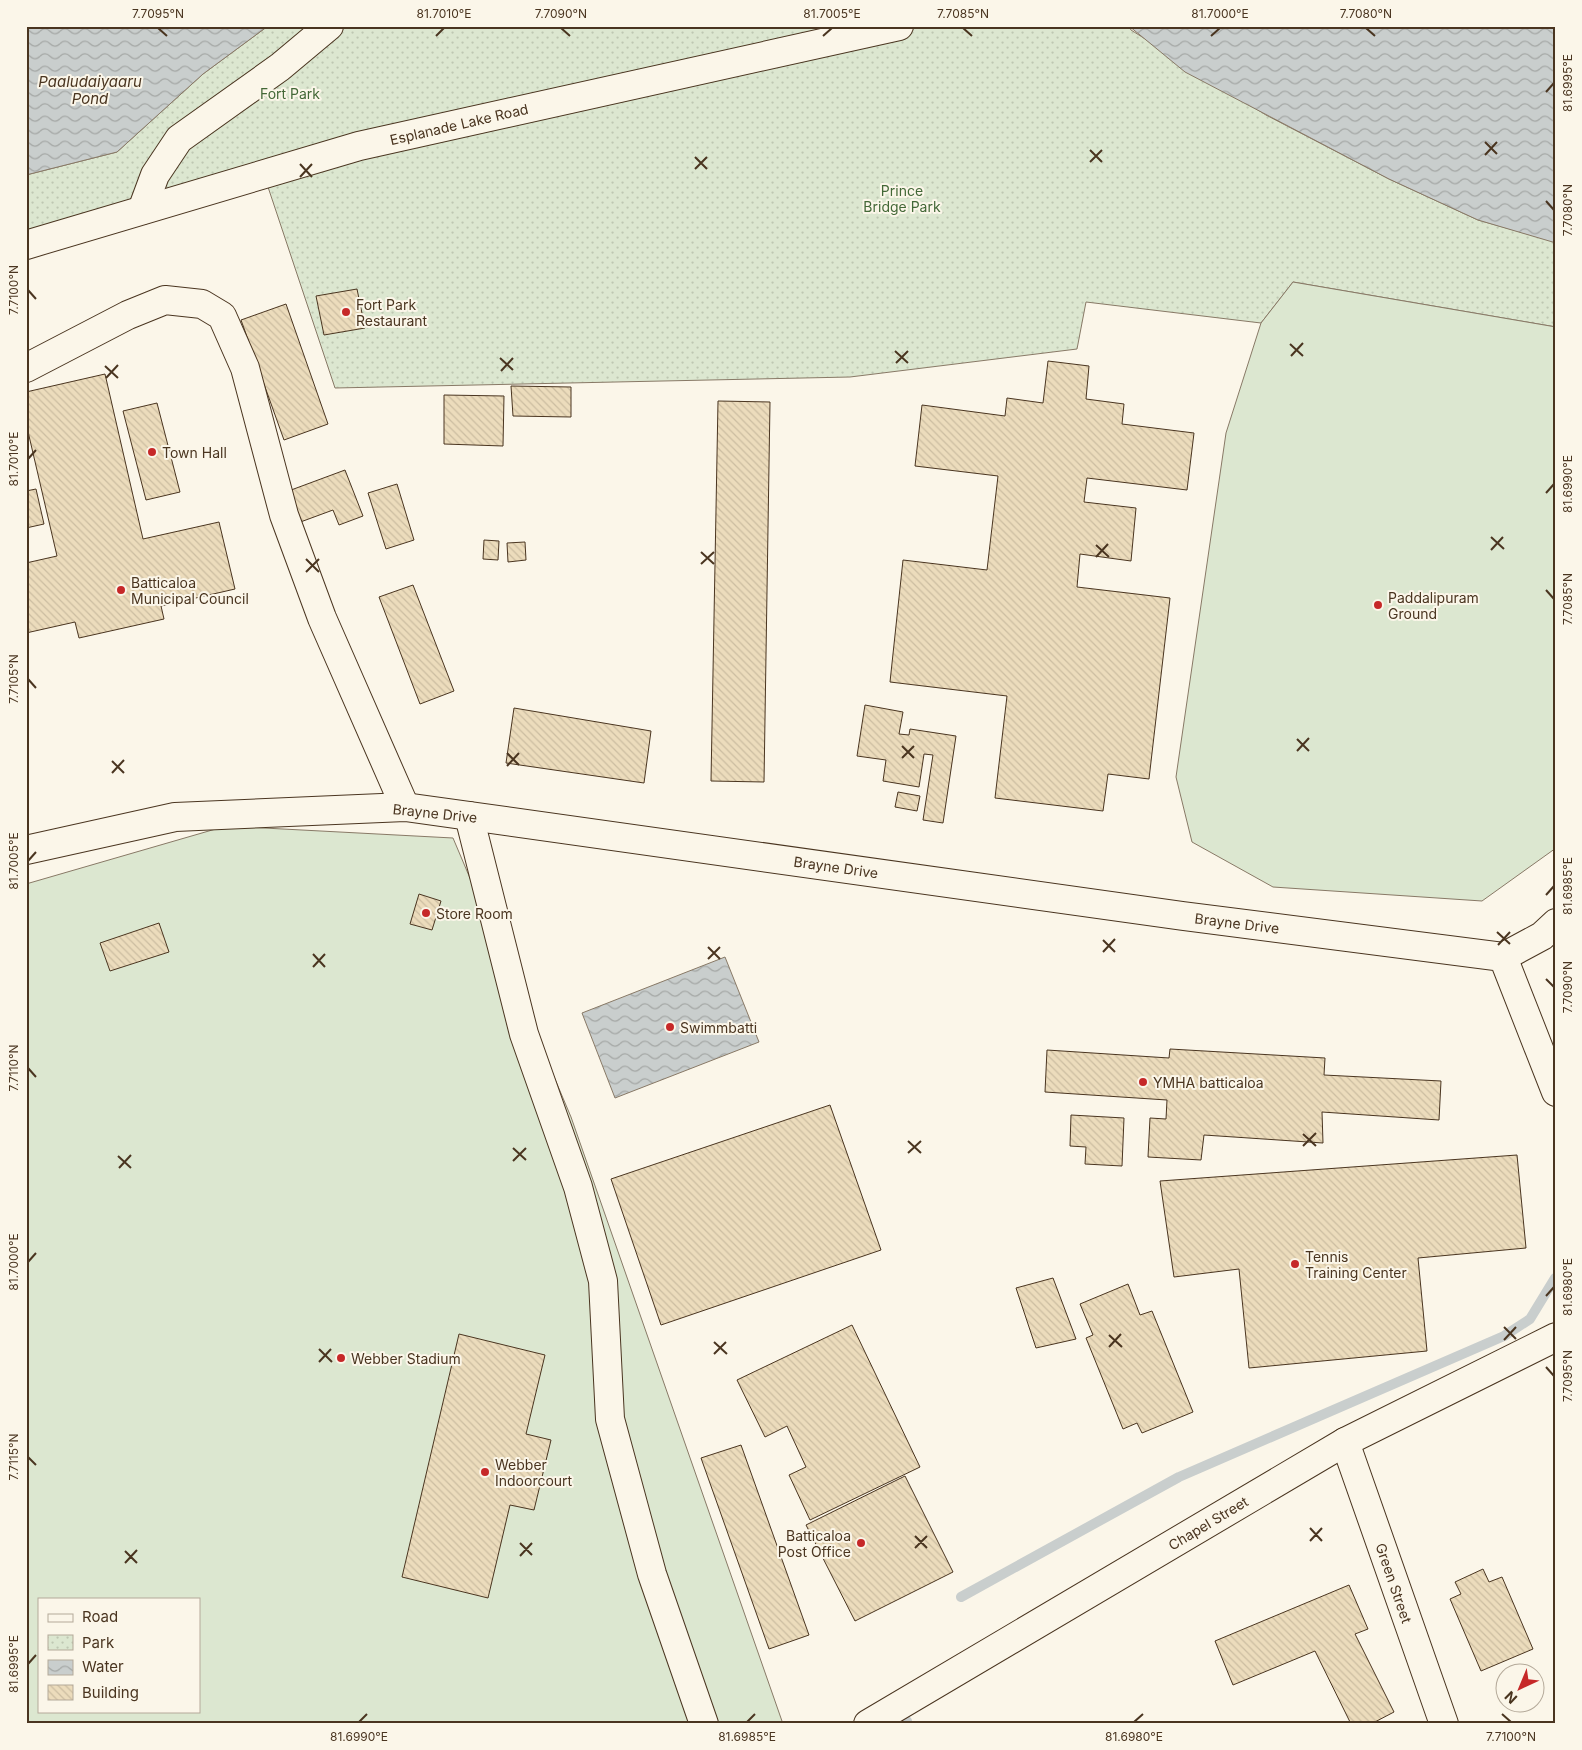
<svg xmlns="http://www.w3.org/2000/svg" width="1582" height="1750" font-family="Inter,sans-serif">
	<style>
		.park { fill: url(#park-dots); stroke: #887966 }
		.garden { fill: #dce7d0; stroke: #887966; fill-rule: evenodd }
		.water { fill: url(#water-waves); stroke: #887966 }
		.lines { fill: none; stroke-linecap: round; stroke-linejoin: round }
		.stream { stroke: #c9cecd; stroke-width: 10 }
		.building { fill: url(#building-back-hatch); stroke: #4a3520 }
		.minor-casing { stroke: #4a3520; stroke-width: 30 }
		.major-casing { stroke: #4a3520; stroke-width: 30 }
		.minor { stroke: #fbf6e9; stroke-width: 28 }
		.major { stroke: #fbf6e9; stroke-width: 28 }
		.ticks { fill: none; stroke: #4a3520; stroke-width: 2 }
		.poi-dot { fill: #c62828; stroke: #fbf6e9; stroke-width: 2 }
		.labels { text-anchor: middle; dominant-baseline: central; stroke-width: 4; stroke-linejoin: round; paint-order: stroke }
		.park-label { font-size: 14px; fill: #436837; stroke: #fbf6e9 }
		.street-label { font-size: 14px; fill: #4a3520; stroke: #fbf6e9 }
		.poi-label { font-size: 14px; fill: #4a3520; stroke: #fbf6e9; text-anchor: start }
		.water-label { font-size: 15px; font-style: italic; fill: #4a3520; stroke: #fbf6e9 }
		.neatline { fill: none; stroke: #4a3520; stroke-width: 2 }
		.ticks-label { font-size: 12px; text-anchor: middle; fill: #4a3520 }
	</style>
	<defs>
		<pattern id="park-dots" width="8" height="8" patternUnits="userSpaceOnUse" patternTransform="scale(1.25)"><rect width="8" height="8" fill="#dce7d0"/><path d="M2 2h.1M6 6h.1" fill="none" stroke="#bec7b2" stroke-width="1.8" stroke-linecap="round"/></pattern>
		<pattern id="water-waves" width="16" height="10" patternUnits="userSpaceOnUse" patternTransform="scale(1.25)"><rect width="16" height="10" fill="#c9cecd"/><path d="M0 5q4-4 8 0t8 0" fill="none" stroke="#a5a8a6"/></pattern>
		<pattern id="building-back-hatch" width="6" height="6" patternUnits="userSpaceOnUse" patternTransform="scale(1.25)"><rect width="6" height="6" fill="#ecdcbc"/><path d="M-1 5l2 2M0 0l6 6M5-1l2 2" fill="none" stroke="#ccbda1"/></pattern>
	</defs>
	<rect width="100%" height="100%" fill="#fbf6e9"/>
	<polygon class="park" points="268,26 1129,26 1131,30 1266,115 1389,179 1478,220 1556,242 1556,327 1293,282 1261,323 1086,302 1077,349 850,377 335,388 262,169 26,241 26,175 117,152 203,74"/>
	<g class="garden">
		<polygon points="1293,282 1556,327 1556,848 1482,901 1273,887 1192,842 1176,777 1226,433 1261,323"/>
		<path d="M 226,826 L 453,838 L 571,1117 L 783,1724 L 26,1724 L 26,884 ZM 39,1599 L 199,1599 L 199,1711 L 39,1711 Z"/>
	</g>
	<g class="water">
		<polygon points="26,26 268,26 203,74 117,152 26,175"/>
		<polygon points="1129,26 1556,26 1556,243 1478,220 1389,179 1185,72"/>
		<polygon points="725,957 759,1042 615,1098 582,1013"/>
	</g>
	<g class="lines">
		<g class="stream">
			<polyline points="961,1597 1179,1477 1504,1336 1530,1319 1555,1278"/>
			<polyline points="902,1724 907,1721"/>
		</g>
	</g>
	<g class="building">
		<polygon points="357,289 365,328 324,335 316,296"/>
		<polygon points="286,304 328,424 284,440 241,320"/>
		<polygon points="1048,361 1089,366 1086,399 1124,404 1122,424 1194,433 1187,490 1087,478 1084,502 1136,508 1131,561 1080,554 1077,587 1170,598 1149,779 1108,774 1103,811 995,798 1007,696 890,682 903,560 987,570 998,476 915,466 922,405 1005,416 1007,398 1043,403"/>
		<polygon points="105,374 143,539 219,522 235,589 161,606 164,619 79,638 75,622 26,633 26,563 57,556 26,423 26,392"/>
		<polygon points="511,386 571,387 571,417 513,416"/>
		<polygon points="444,395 504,396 503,446 444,444"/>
		<polygon points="718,401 770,402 764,782 711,781"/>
		<polygon points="157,403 180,492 146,500 123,411"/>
		<polygon points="345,470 363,516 339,525 333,510 295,524 283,493"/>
		<polygon points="397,484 414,540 386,549 368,493"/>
		<polygon points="36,489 44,524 26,528 26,491"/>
		<polygon points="484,540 499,541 498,560 483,559"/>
		<polygon points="525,542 526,560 508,562 507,543"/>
		<polygon points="413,585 454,691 420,704 379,597"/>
		<polygon points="865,705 903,712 899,734 909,735 910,729 956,736 943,823 923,820 933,755 924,754 919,787 883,781 886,760 857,756"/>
		<polygon points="514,708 651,731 644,783 506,763"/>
		<polygon points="898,792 920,796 917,811 895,807"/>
		<polygon points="419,894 441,901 432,930 410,924"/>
		<polygon points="159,923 169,952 110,971 100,943"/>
		<polygon points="1170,1049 1325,1058 1324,1075 1441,1081 1439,1120 1322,1112 1323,1143 1204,1135 1201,1160 1148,1157 1150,1118 1166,1119 1167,1100 1045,1092 1047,1050 1169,1058"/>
		<polygon points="830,1105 881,1250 661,1325 611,1179"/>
		<polygon points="1071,1115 1124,1118 1122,1166 1085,1164 1086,1147 1070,1146"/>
		<polygon points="1517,1155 1526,1248 1418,1258 1427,1351 1249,1368 1239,1269 1174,1277 1160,1181"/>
		<polygon points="1053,1278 1076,1339 1036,1348 1016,1288"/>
		<polygon points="1128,1284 1140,1315 1152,1311 1193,1412 1142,1433 1137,1423 1123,1429 1086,1338 1093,1335 1080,1304"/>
		<polygon points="852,1325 920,1467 810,1520 789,1475 806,1467 787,1426 765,1437 737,1380"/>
		<polygon points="459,1334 545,1355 526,1434 551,1440 534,1510 510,1505 488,1598 402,1577"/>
		<polygon points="741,1445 809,1635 769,1649 701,1458"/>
		<polygon points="905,1476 953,1572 855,1621 806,1525"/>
		<polygon points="1483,1569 1489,1582 1502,1577 1533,1649 1481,1671 1450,1599 1461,1594 1455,1582"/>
		<polygon points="1349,1585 1368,1629 1355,1634 1394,1712 1371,1724 1351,1724 1315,1651 1233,1685 1215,1641"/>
	</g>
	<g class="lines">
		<g class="minor-casing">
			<g id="minor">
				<polyline points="142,210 155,175 179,139 280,67 329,26"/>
				<polyline points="26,245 359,146 899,26"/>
				<polyline points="26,368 128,315 165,300 202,304 222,316 245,368 284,515 322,618 405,807"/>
				<polyline points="469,816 524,1034 578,1187 603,1281 610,1419 652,1574 704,1724"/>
				<polyline points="26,850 175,817 405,807 1183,916 1503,957 1556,1092"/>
				<polyline points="1503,957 1542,936 1556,923"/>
				<polyline points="1345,1442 1444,1724"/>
			</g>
		</g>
		<g class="major-casing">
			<polyline id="major" points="868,1724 1345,1442 1556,1337"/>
		</g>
		<use href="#minor" class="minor"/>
		<use href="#major" class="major"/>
	</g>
	<path class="ticks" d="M 158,28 L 167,36M 561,28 L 570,36M 963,28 L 972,36M 1366,28 L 1375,36M 436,36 L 444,28M 823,36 L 832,28M 1211,36 L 1220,28M 1546,92 L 1554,83M 1485,142 L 1497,154M 1090,150 L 1102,162M 1485,155 L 1497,142M 695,157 L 707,169M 1090,162 L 1102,150M 300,164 L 312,177M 695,169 L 707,157M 300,177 L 312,164M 1546,201 L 1554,210M 28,290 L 36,299M 1290,344 L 1303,356M 895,351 L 908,363M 1291,356 L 1303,343M 500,358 L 513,370M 896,363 L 908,351M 105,366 L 118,378M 501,371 L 513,358M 106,378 L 118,365M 28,459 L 36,450M 1546,493 L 1554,484M 1491,537 L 1504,549M 1096,545 L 1109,557M 1491,550 L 1503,537M 701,552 L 714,564M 1096,557 L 1108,544M 306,559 L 319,572M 701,564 L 714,552M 306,572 L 319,559M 1546,590 L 1554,599M 28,679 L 36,688M 1297,739 L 1309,751M 902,746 L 914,758M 1297,751 L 1309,738M 507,753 L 519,765M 902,758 L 914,746M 112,761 L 124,773M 507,766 L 519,753M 112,773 L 124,760M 28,861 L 36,852M 1546,895 L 1554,886M 1497,932 L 1510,944M 1103,940 L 1115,952M 1498,945 L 1510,932M 708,947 L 720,959M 1103,952 L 1115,939M 313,954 L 325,967M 708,959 L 720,947M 313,967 L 325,954M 1546,979 L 1554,987M 28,1068 L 36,1077M 1303,1134 L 1316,1146M 908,1141 L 921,1153M 1303,1146 L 1316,1133M 513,1148 L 526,1160M 908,1153 L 921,1141M 118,1156 L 131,1168M 513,1161 L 526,1148M 119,1168 L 131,1155M 28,1262 L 36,1253M 1546,1296 L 1554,1287M 1504,1327 L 1516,1339M 1109,1335 L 1122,1347M 1504,1340 L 1516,1327M 714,1342 L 727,1354M 1109,1347 L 1121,1334M 319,1349 L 332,1362M 714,1354 L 726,1342M 319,1362 L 331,1349M 1546,1367 L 1554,1376M 28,1457 L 36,1465M 1310,1528 L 1322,1541M 915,1536 L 927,1548M 1310,1541 L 1322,1528M 520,1543 L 532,1555M 915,1548 L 927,1536M 125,1551 L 137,1563M 520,1556 L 532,1543M 125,1563 L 137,1550M 28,1664 L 36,1655M 1502,1714 L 1511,1722M 359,1722 L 367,1714M 747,1722 L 755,1714M 1134,1722 L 1143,1714"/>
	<g class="poi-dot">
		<circle cx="346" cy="312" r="5"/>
		<circle cx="152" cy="452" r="5"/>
		<circle cx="121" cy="590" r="5"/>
		<circle cx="1378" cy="605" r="5"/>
		<circle cx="426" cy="913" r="5"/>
		<circle cx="670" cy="1027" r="5"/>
		<circle cx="1143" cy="1082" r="5"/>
		<circle cx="1295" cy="1264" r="5"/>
		<circle cx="341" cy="1358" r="5"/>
		<circle cx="485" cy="1472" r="5"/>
		<circle cx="861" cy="1543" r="5"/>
	</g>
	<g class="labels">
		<g class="park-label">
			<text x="290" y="93">Fort Park</text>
			<text x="902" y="190">Prince<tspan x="902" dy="16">Bridge Park</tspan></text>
		</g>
		<g class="street-label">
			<text transform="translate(459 124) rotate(-13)">Esplanade Lake Road</text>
			<text transform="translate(435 813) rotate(6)">Brayne Drive</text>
			<text transform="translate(836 867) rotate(8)">Brayne Drive</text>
			<text transform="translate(1237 923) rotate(7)">Brayne Drive</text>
			<text transform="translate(1208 1523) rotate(-31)">Chapel Street</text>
			<text transform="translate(1394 1583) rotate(71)">Green Street</text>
		</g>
		<g class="poi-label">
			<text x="356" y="304">Fort Park<tspan x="356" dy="16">Restaurant</tspan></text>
			<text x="162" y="452">Town Hall</text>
			<text x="131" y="582">Batticaloa<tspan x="131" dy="16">Municipal Council</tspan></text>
			<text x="1388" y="597">Paddalipuram<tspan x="1388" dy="16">Ground</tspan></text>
			<text x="436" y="913">Store Room</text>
			<text x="680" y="1027">Swimmbatti</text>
			<text x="1153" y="1082">YMHA batticaloa</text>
			<text x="1305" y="1256">Tennis<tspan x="1305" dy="16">Training Center</tspan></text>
			<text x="351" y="1358">Webber Stadium</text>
			<text x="495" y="1464">Webber<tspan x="495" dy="16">Indoorcourt</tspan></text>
			<text x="851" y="1535" text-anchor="end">Batticaloa<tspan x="851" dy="16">Post Office</tspan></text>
		</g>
		<g class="water-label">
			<text x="90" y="81">Paaludaiyaaru<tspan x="90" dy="17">Pond</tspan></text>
		</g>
	</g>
	<rect width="1582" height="1750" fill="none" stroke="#fbf6e9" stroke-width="55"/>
	<rect x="38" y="1598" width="162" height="115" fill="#fbf6e9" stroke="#b4a999"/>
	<rect x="48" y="1614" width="25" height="8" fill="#fbf6e9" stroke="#b4a999"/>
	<text x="82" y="1622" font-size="15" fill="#4a3520">Road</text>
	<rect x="48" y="1635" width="25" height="15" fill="url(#park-dots)" stroke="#b4a999"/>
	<text x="82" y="1648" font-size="15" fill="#4a3520">Park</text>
	<rect x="48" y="1660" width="25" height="15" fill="url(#water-waves)" stroke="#b4a999"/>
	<text x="82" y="1672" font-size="15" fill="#4a3520">Water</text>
	<rect x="48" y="1685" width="25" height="15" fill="url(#building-back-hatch)" stroke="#b4a999"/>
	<text x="82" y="1698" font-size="15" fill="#4a3520">Building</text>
	<g transform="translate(1520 1688) rotate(224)"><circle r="24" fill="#fbf6e9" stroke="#b4a999"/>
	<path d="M0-4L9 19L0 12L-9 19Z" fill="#c62828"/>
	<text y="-8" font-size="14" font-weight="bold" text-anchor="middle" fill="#4a3520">N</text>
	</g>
	<rect x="28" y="28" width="1526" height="1694" class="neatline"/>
	<g class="ticks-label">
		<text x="158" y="18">7.7095°N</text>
		<text x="444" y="18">81.7010°E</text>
		<text x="561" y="18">7.7090°N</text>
		<text x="832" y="18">81.7005°E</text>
		<text x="963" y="18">7.7085°N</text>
		<text x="1220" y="18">81.7000°E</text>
		<text x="1366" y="18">7.7080°N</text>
		<text transform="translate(1568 83) rotate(-90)" y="4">81.6995°E</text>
		<text transform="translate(1568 210) rotate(-90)" y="4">7.7080°N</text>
		<text transform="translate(14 290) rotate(-90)" y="4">7.7100°N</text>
		<text transform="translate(14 459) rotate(-90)" y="4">81.7010°E</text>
		<text transform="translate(1568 484) rotate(-90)" y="4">81.6990°E</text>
		<text transform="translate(1568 599) rotate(-90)" y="4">7.7085°N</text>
		<text transform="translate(14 679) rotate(-90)" y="4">7.7105°N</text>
		<text transform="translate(14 861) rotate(-90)" y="4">81.7005°E</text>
		<text transform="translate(1568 886) rotate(-90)" y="4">81.6985°E</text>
		<text transform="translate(1568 987) rotate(-90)" y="4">7.7090°N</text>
		<text transform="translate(14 1068) rotate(-90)" y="4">7.7110°N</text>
		<text transform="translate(14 1262) rotate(-90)" y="4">81.7000°E</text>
		<text transform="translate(1568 1287) rotate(-90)" y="4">81.6980°E</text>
		<text transform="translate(1568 1376) rotate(-90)" y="4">7.7095°N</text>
		<text transform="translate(14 1457) rotate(-90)" y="4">7.7115°N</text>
		<text transform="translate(14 1664) rotate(-90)" y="4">81.6995°E</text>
		<text x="359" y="1741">81.6990°E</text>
		<text x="747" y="1741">81.6985°E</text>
		<text x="1134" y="1741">81.6980°E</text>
		<text x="1511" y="1741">7.7100°N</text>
	</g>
</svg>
